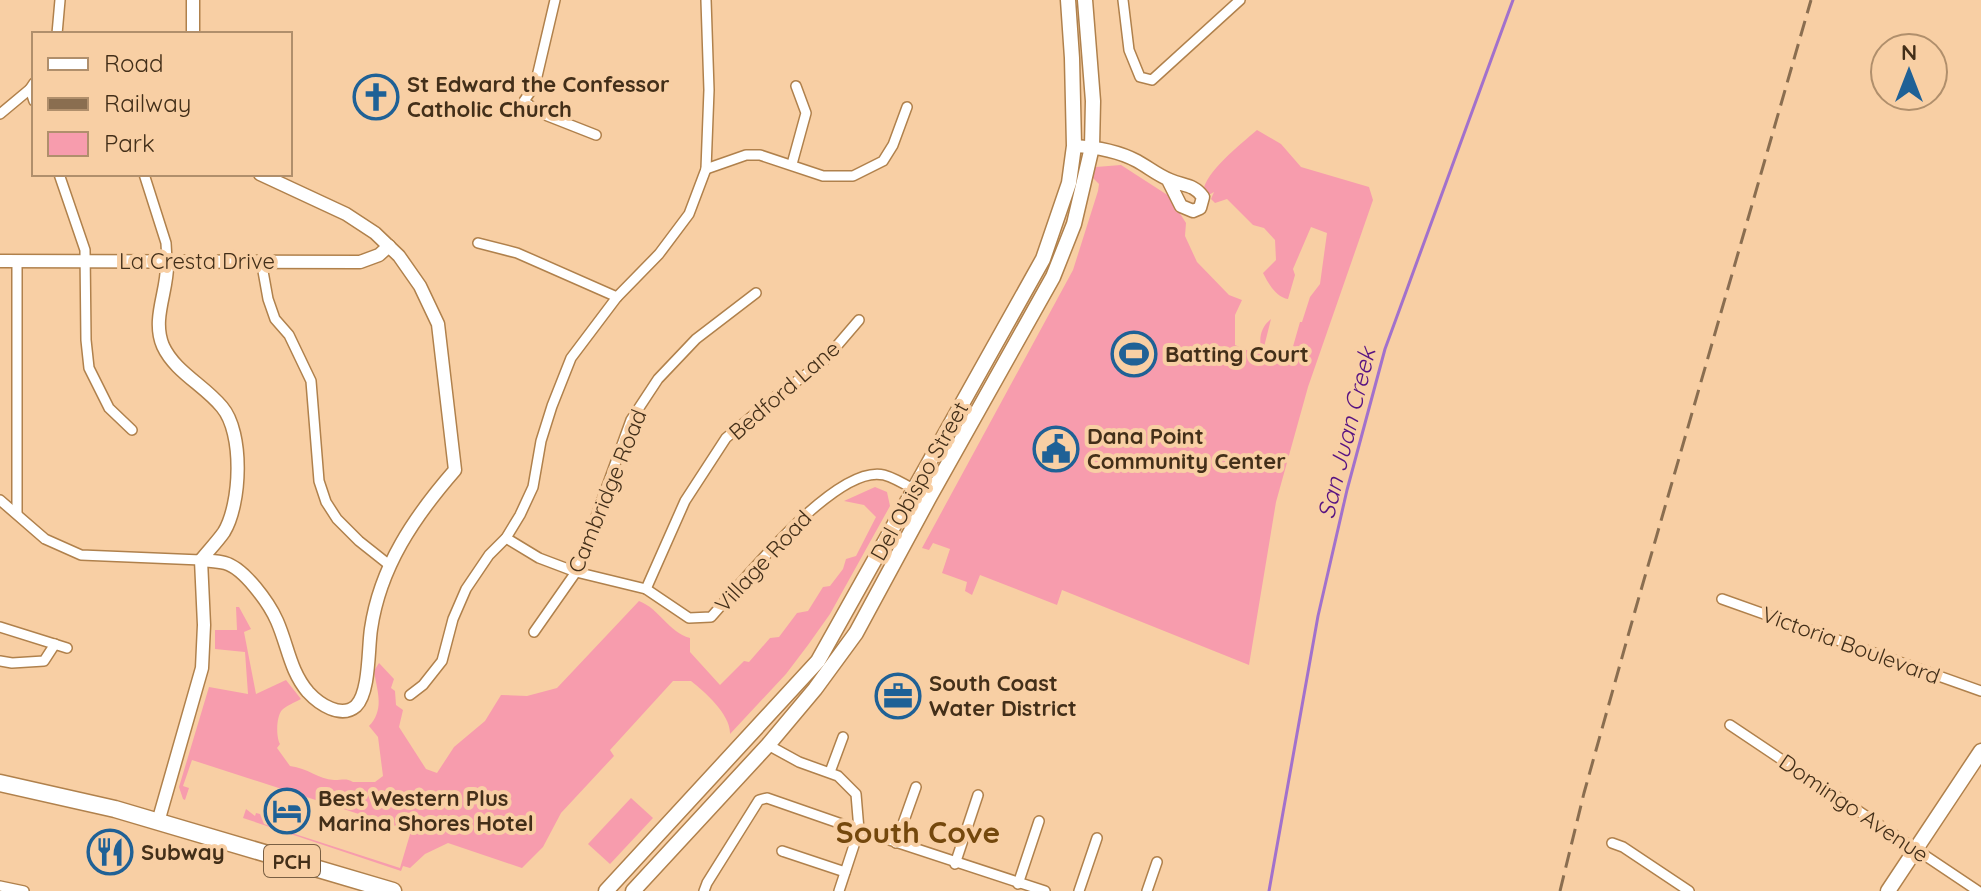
<svg xmlns="http://www.w3.org/2000/svg" width="1981" height="891" font-family="Quicksand,sans-serif">
	<style>
		.green { fill: #f79cad }
		.lines { fill: none; stroke-linecap: round; stroke-linejoin: round }
		.stream { stroke: #a271cc; stroke-width: 3 }
		.minor-casing { stroke: #b0814c; stroke-width: 12 }
		.tertiary-casing { stroke: #b0814c; stroke-width: 15 }
		.secondary-casing { stroke: #b0814c; stroke-width: 17 }
		.primary-casing { stroke: #b0814c; stroke-width: 17 }
		.trunk-casing { stroke: #b0814c; stroke-width: 19 }
		.minor { stroke: #fff; stroke-width: 9 }
		.tertiary { stroke: #fff; stroke-width: 12 }
		.secondary { stroke: #fff; stroke-width: 14 }
		.primary { stroke: #fff; stroke-width: 14 }
		.trunk { stroke: #fff; stroke-width: 16 }
		.rail { stroke: #8a6e50; stroke-width: 3; stroke-dasharray: 16 8; stroke-linecap: butt }
		.labels { text-anchor: middle; dominant-baseline: central; stroke-width: 8; stroke-linejoin: round; paint-order: stroke }
		.shield { fill: #f8cfa4; stroke: #795f43; stroke-width: 2 }
		.shield-label { font-size: 20px; font-weight: bold; fill: #432f19 }
		.poi-label { font-size: 22px; font-weight: bold; fill: #432f19; stroke: #f8cfa4; text-anchor: start }
		.street-label { font-size: 22px; fill: #432f19; stroke: #f8cfa4 }
		.water-label { font-size: 24px; font-style: italic; fill: #571282; stroke: #f8cfa4 }
		.district-label { font-size: 30px; font-weight: bold; fill: #74480d; stroke: #f8cfa4 }
	</style>
	<rect width="100%" height="100%" fill="#f8cfa4"/>
	<g class="green">
		<path d="M 1257,130 L 1281,144 L 1301,167 L 1369,187 L 1373,200 L 1308,387 L 1276,502 L 1249,665 L 1062,590 L 1057,605 L 980,575 L 972,595 L 965,591 L 967,582 L 942,573 L 950,549 L 933,543 L 929,550 L 922,548 L 1073,270 L 1098,191 L 1099,184 L 1091,176 L 1096,167 L 1121,165 L 1169,196 L 1186,223 L 1185,236 L 1197,262 L 1229,295 L 1242,300 L 1235,315 L 1235,345 L 1253,353 L 1261,348 C 1259,337 1261,327 1271,319 L 1264,347 L 1290,357 L 1300,322 L 1302,322 L 1310,297 L 1320,284 L 1327,233 L 1311,227 L 1293,269 L 1295,275 L 1288,299 C 1276,297 1268,283 1263,273 L 1276,260 L 1275,240 L 1264,228 L 1253,225 L 1227,199 L 1215,203 L 1211,199 L 1214,192 L 1207,196 L 1203,192 C 1205,172 1241,144 1257,130 Z"/>
		<path d="M 875,487 L 887,492 L 890,506 L 830,614 L 808,645 L 786,674 L 730,734 C 731,715 705,692 691,681 L 673,681 L 610,750 L 614,756 L 561,813 L 543,847 L 522,868 L 448,843 L 425,854 L 410,868 L 403,866 L 401,871 L 243,818 L 246,809 L 255,816 L 256,813 L 260,814 L 264,824 L 400,868 L 411,831 L 192,760 L 183,786 L 189,788 L 185,800 L 183,799 L 179,787 L 209,687 L 248,694 L 245,652 L 215,649 L 215,630 L 237,630 L 236,607 L 239,607 L 251,629 L 244,632 L 256,694 L 286,680 L 301,699 C 295,702 286,706 282,710 C 276,717 276,737 280,744 L 277,748 L 290,766 C 308,768 318,779 334,780 C 343,780 346,778 353,782 L 375,782 L 383,776 L 378,737 L 369,726 C 385,709 377,691 374,671 L 379,663 L 394,679 L 391,688 L 395,691 L 396,705 L 403,710 L 399,727 L 426,769 L 437,773 L 454,747 L 485,721 L 501,695 L 527,696 L 557,688 L 639,601 C 660,609 668,632 690,638 L 690,652 L 720,685 L 744,661 L 749,662 L 770,638 L 779,637 L 797,613 L 808,611 L 823,587 L 830,586 L 843,569 L 846,559 L 856,556 L 876,517 L 864,505 L 844,501 Z"/>
		<polygon points="631,798 653,818 610,864 588,844"/>
	</g>
	<g class="lines">
		<polyline class="stream" points="1269,891 1318,616 1347,490 1385,349 1513,0"/>
		<g class="minor-casing">
			<g id="minor">
				<polyline points="555,0 535,85 524,101 540,113 596,135"/>
				<polyline points="1123,0 1129,50 1140,77 1152,80 1240,0"/>
				<polyline points="57,34 60,0"/>
				<polyline points="34,83 30,89 34,101"/>
				<polyline points="0,114 30,89"/>
				<polyline points="792,164 806,113 796,86"/>
				<polyline points="706,169 746,155 760,155 823,176 853,176 883,161 893,145 907,107"/>
				<polyline points="59,174 85,250 86,340 89,368 109,408 132,430"/>
				<polyline points="144,174 166,243 167,261"/>
				<polyline points="478,243 517,253 617,297"/>
				<polyline points="261,260 268,299 275,319 289,335 311,381 319,481 326,502 337,519 359,541 388,564"/>
				<polyline points="17,261 17,513"/>
				<polyline points="0,500 45,539 81,555 201,560"/>
				<path d="M 506,538 L 539,558 L 576,572 L 646,589 L 689,618 L 711,617 C 742,583 836,463 884,475 C 899,479 915,491 929,498"/>
				<polyline points="646,589 685,501 726,438 775,397 823,362 859,320"/>
				<polyline points="1722,599 1981,691"/>
				<polyline points="0,627 67,648"/>
				<polyline points="534,632 576,572 631,420 658,379 696,339 756,293"/>
				<polyline points="0,661 12,663 44,661 55,644"/>
				<polyline points="410,695 423,685 442,661 453,619 466,589 489,555 506,538 520,515 533,487 541,441 552,406 571,358 617,297 659,254 689,214 706,169 709,90 706,0"/>
				<polyline points="1730,725 1978,891"/>
				<polyline points="768,745 799,762 838,776 856,794 859,830 1045,891"/>
				<polyline points="830,772 843,737"/>
				<polyline points="896,843 916,787"/>
				<polyline points="1612,843 1623,847 1689,891"/>
				<polyline points="782,851 845,872"/>
				<polyline points="955,864 978,795"/>
				<polyline points="1018,884 1039,821"/>
				<polyline points="0,886 24,891"/>
				<polyline points="704,891 707,883 759,800 767,798 859,830 839,891"/>
				<polyline points="1079,891 1097,838"/>
				<polyline points="1147,891 1157,862"/>
			</g>
		</g>
		<g class="tertiary-casing">
			<g id="tertiary">
				<polyline points="193,0 193,34"/>
				<path d="M 1074,146 C 1095,147 1118,151 1137,161 C 1148,167 1159,176 1170,180 C 1183,186 1194,184 1203,197 L 1200,208 L 1193,211 L 1181,206 L 1168,180"/>
				<polyline points="0,261 360,262 379,255 389,246"/>
				<path d="M 201,560 C 208,561 217,561 225,563 C 244,568 269,603 277,621 C 288,646 290,671 308,692 C 319,704 341,719 356,706 C 370,692 368,648 371,629 C 380,567 414,517 455,470 L 438,324 L 420,286 L 399,256 L 375,233 L 346,214 L 260,174"/>
				<path d="M 158,822 L 202,668 L 204,625 L 201,560 C 208,551 217,542 224,532 C 241,504 244,433 222,407 C 204,385 175,372 163,346 C 151,318 169,289 167,261"/>
			</g>
		</g>
		<g class="secondary-casing">
			<polyline id="secondary" points="1888,891 1981,751"/>
		</g>
		<g class="primary-casing">
			<g id="primary">
				<polyline points="606,891 818,661 1043,259 1069,183 1074,146 1072,58 1068,0"/>
				<polyline points="633,891 768,745 815,689 856,633 929,498 1053,277 1074,224 1092,147 1093,101 1085,0"/>
			</g>
		</g>
		<g class="trunk-casing">
			<polyline id="trunk" points="0,783 115,809 393,891"/>
		</g>
		<use href="#minor" class="minor"/>
		<use href="#tertiary" class="tertiary"/>
		<use href="#secondary" class="secondary"/>
		<use href="#primary" class="primary"/>
		<use href="#trunk" class="trunk"/>
		<polyline class="rail" points="1560,891 1584,793 1635,611 1811,0"/>
	</g>
	<defs>
		<g id="church-ring" transform="scale(2.3)"><circle r="9.5" fill="#f8cfa4" stroke="#1f6196" stroke-width="1.5"/><path d="M-1.2-6h2.4v3.5h3.3v2.4h-3.3V6h-2.4V-.1h-3.3v-2.4h3.3Z" fill="#1f6196"/></g>
		<g id="stadium-ring" transform="scale(2.3)"><circle r="9.5" fill="#f8cfa4" stroke="#1f6196" stroke-width="1.5"/><path d="M0-5a6.5 5 0 1 0 0 10a6.5 5 0 1 0 0-10ZM-3.5-1.8h7v3.6h-7Z" fill="#1f6196"/></g>
		<g id="civic-ring" transform="scale(2.3)"><circle r="9.5" fill="#f8cfa4" stroke="#1f6196" stroke-width="1.5"/><path d="M-.6-6.5H3V-4.5H.6V-3L4-1V1h2V6H-6V1h2V-1L-.6-3ZM-1.2 2.5V6h2.4V2.5Z" fill="#1f6196"/></g>
		<g id="office-ring" transform="scale(2.3)"><circle r="9.5" fill="#f8cfa4" stroke="#1f6196" stroke-width="1.5"/><path d="M-6-3h4V-5.5h4V-3h4V5H-6ZM-1-4.5V-3h2v-1.5ZM-6 0V1H6V0Z" fill="#1f6196"/></g>
		<g id="hotel-ring" transform="scale(2.3)"><circle r="9.5" fill="#f8cfa4" stroke="#1f6196" stroke-width="1.5"/><path d="M-6-4.5h1.5V1H6V5H4.5V3h-9V5H-6ZM-4 0a1.8 1.8 0 1 1 3.6 0ZM.5 0V-2.5h3Q6-2.5 6 0Z" fill="#1f6196"/></g>
		<g id="restaurant-ring" transform="scale(2.3)"><circle r="9.5" fill="#f8cfa4" stroke="#1f6196" stroke-width="1.5"/><path d="M-5-6h1v4h1v-4h1v4h1v-4h1v5L-1.5 .5V6h-2V.5L-5-1ZM5-6V6H3V1.5H1.5Q1.5-4 5-6Z" fill="#1f6196"/></g>
	</defs>
	<g fill-rule="evenodd">
		<use href="#church-ring" x="376" y="97"/>
		<use href="#stadium-ring" x="1134" y="354"/>
		<use href="#civic-ring" x="1056" y="449"/>
		<use href="#office-ring" x="898" y="696"/>
		<use href="#hotel-ring" x="287" y="811"/>
		<use href="#restaurant-ring" x="110" y="852"/>
	</g>
	<g class="labels">
		<rect class="shield" x="264" y="845" width="56" height="32" rx="6"/>
		<g class="shield-label">
			<text x="292" y="861">PCH</text>
		</g>
		<g class="poi-label">
			<text x="407" y="84">St Edward the Confessor<tspan x="407" dy="25">Catholic Church</tspan></text>
			<text x="1165" y="354">Batting Court</text>
			<text x="1087" y="436">Dana Point<tspan x="1087" dy="25">Community Center</tspan></text>
			<text x="929" y="683">South Coast<tspan x="929" dy="25">Water District</tspan></text>
			<text x="318" y="798">Best Western Plus<tspan x="318" dy="25">Marina Shores Hotel</tspan></text>
			<text x="141" y="852">Subway</text>
		</g>
		<g class="street-label">
			<text x="197" y="261">La Cresta Drive</text>
			<text transform="translate(784 390) rotate(-41)">Bedford Lane</text>
			<text transform="translate(919 481) rotate(-61)">Del Obispo Street</text>
			<text transform="translate(607 491) rotate(-68)">Cambridge Road</text>
			<text transform="translate(763 561) rotate(-47)">Village Road</text>
			<text transform="translate(1851 645) rotate(20)">Victoria Boulevard</text>
			<text transform="translate(1854 808) rotate(34)">Domingo Avenue</text>
		</g>
		<g class="water-label">
			<text transform="translate(1346 433) rotate(-76)">San Juan Creek</text>
		</g>
		<g class="district-label">
			<text x="918" y="832">South Cove</text>
		</g>
	</g>
	<rect x="32" y="32" width="260" height="144" fill="#f8cfa4" stroke="#b08f6c" stroke-width="2"/>
	<rect x="48" y="58" width="40" height="12" fill="#ffffff" stroke="#b08f6c" stroke-width="2"/>
	<text x="104" y="72" font-size="24" fill="#432f19">Road</text>
	<rect x="48" y="98" width="40" height="12" fill="#8a6e50" stroke="#b08f6c" stroke-width="2"/>
	<text x="104" y="112" font-size="24" fill="#432f19">Railway</text>
	<rect x="48" y="132" width="40" height="24" fill="#f79cad" stroke="#b08f6c" stroke-width="2"/>
	<text x="104" y="152" font-size="24" fill="#432f19">Park</text>
	<g transform="translate(1909 72)"><circle r="38" fill="#f8cfa4" stroke="#b08f6c" stroke-width="2"/>
	<path d="M0-6L14 30L0 20L-14 30Z" fill="#1f6196"/>
	<text y="-12" font-size="22" font-weight="bold" text-anchor="middle" fill="#432f19">N</text>
	</g>
</svg>
